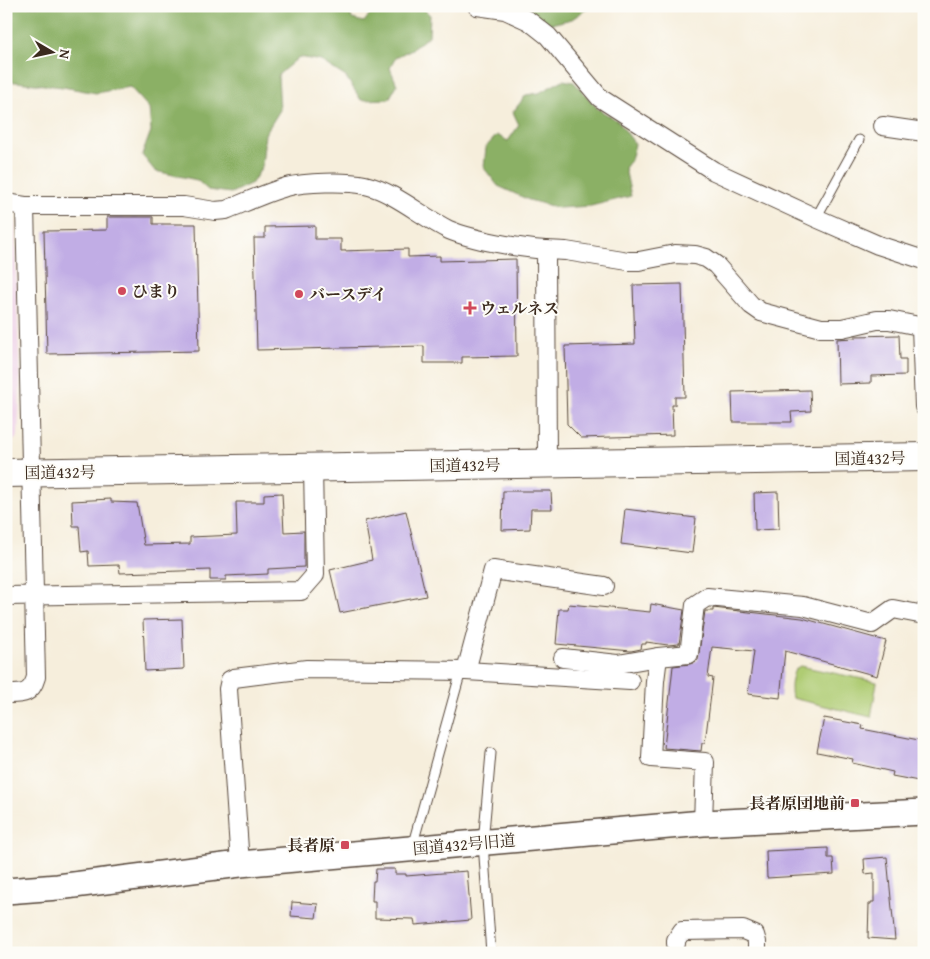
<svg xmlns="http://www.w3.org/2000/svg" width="930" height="959" font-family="'Gentium Book Plus','Noto Serif JP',serif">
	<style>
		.built { fill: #eed0e8 }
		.green { fill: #afcc73; stroke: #757b48 }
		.forest { fill: #8bb065; stroke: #636d42 }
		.building { fill: #c1ade5 }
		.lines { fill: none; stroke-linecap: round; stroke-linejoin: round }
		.lane-casing { stroke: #57473a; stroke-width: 11 }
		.street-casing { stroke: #57473a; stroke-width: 20 }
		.secondary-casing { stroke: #57473a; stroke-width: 28 }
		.highway-casing { stroke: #57473a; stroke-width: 30 }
		.lane { stroke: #fff; stroke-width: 9 }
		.street { stroke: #fff; stroke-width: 18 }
		.secondary { stroke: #fff; stroke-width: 25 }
		.highway { stroke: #fff; stroke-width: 28 }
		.poi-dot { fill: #d1495b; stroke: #fdfcf7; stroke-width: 2 }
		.labels { text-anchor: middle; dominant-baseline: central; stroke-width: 4; stroke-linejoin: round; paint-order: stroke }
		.poi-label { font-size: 16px; font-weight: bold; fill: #3b2a1e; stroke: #fdfcf7; text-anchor: start }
		.street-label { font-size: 16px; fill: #3b2a1e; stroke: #fdfcf7 }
	</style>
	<rect width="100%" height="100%" fill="#fdfcf7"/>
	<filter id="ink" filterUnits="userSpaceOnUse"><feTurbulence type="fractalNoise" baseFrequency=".02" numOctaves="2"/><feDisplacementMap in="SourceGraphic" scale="10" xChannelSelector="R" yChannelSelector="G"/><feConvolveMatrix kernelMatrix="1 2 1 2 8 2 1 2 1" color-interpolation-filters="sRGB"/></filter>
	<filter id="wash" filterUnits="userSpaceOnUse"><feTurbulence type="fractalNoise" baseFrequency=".0096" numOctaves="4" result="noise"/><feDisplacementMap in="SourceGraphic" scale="20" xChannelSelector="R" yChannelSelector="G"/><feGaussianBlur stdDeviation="1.12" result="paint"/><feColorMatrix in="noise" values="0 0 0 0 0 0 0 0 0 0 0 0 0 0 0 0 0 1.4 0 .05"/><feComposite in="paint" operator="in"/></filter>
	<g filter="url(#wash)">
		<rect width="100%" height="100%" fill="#f6eedc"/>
		<polygon class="built" points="6,207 14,212 20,390 18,436 6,449"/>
		<path class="green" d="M 800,666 L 877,682 L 871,717 L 792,698 C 790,688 791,679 795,669 Z"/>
		<g class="forest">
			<polygon points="6,6 348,6 352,19 364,22 376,6 421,6 430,15 429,36 412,49 396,57 390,68 397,85 389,99 361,100 346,77 321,61 299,57 278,75 280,110 265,134 262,167 252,183 231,193 208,190 197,180 155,171 142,155 151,131 149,108 130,87 96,93 63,87 6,81"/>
			<polygon points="517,6 591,6 572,19 551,24"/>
			<polygon points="563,80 574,82 598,109 618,121 635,144 631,160 625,168 631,196 591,206 559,208 529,200 498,186 484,168 486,147 497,135 508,141 519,125 513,112 526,95 539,93"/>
		</g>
		<g id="blocks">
			<g class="building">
				<polygon points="107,217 153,217 153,224 196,224 199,351 47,354 44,231 107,230"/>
				<polygon points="315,226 315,239 341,239 341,251 408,249 408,257 440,256 440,261 516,259 517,356 462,357 462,363 424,363 424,346 257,350 254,238 265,238 265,227"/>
				<polygon points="682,284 685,397 675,397 675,405 672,405 673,435 581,438 567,424 565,346 635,344 633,285"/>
				<polygon points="899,335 900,359 906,359 906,375 871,376 871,383 838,384 837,339 855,338 855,336"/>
				<polygon points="810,390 811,411 791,412 792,422 733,422 732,392"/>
				<polygon points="503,491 551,491 552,509 531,509 530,529 502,530"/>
				<polygon points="778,492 779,529 755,530 754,493"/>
				<polygon points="282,493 284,532 304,531 304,567 268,569 268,574 226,576 226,580 210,580 210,570 120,573 119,565 89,566 88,551 81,552 79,526 73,526 72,501 111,499 111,502 137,503 144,545 190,544 190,537 237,535 236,502 264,502 264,494"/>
				<polygon points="625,509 696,518 692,553 621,544"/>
				<polygon points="406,511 426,596 340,613 330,570 372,560 365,521"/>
				<polygon points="569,604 650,612 651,604 684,610 679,644 668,645 646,642 646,644 642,644 641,649 631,651 556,644 559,609 568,609"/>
				<polygon points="713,608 802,618 886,641 877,676 785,651 780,698 748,694 754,651 712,647 708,677 713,678 705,743 702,743 701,751 664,748 673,666 690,664 698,660 705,611 713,611"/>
				<polygon points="182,619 184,669 145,671 143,620"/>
				<polygon points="824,718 863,725 862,729 924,741 924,782 892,776 893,772 852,763 853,759 817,752"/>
				<polygon points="828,848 828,858 833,858 834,874 767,878 766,851"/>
				<polygon points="887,857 895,940 868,938 869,904 871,904 871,902 874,902 874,873 865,874 864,859"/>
				<polygon points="376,869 395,869 395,874 406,874 406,876 467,871 471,920 415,925 414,919 375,918 375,901 372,901 373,881 375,881"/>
				<polygon points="292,902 318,904 316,918 291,916"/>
			</g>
		</g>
	</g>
	<g filter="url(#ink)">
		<use href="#blocks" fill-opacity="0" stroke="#57473a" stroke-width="1"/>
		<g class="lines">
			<g class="lane-casing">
				<g id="lane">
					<polyline points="816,218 859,140"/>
					<polyline points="491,753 483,843 491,953"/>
					<polyline points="412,847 461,671"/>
				</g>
			</g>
			<g class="street-casing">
				<g id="street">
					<polyline points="477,6 505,10 529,21 548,36 600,98 714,171 816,218 878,245 924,260"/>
					<polyline points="883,126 924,132"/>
					<path d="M 6,203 L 25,206 L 184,206 L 215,211 L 226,210 C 246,202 266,193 286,187 C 305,182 346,181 365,185 C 395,192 422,217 449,230 C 472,240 520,248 546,250 L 547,463"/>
					<polyline points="546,250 566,251 628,261 639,261 675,254 695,255 706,258 716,265 751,305 761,312 821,328 842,328 877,320 889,320 924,327"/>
					<polyline points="921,327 924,407"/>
					<polyline points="604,586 493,570 466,671 630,681"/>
					<polyline points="6,596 301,591 315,575 313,467"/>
					<polyline points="658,657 655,681 651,758 705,762 703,823"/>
					<polyline points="563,658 618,664 658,657 689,654 695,605 707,597 803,606 872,624 893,609 924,615"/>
					<path d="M 6,694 C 22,694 31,695 36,677 L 25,206"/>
					<polyline points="240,864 228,689 230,680 234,678 307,669 466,671"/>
					<polyline points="676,944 676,940 682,931 743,930 755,935 757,942 757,953"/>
				</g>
			</g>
			<g class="secondary-casing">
				<polyline id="secondary" points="6,891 58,887 240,864 703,823 924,812"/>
			</g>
			<g class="highway-casing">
				<polyline id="highway" points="6,473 924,457"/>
			</g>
			<use href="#lane" class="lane"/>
			<use href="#street" class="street"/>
			<use href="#secondary" class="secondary"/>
			<use href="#highway" class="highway"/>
		</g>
	</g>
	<g class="poi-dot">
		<circle cx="122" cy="291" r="5"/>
		<circle cx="299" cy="294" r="5"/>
		<path d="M467.5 300.5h5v5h5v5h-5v5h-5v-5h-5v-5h5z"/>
		<rect x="850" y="798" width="10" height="10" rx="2.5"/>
		<rect x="340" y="840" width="10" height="10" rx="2.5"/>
	</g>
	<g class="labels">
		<g class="poi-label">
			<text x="132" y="291">ひまり</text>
			<text x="309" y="294">バースデイ</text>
			<text x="480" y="308">ウェルネス</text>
			<text x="845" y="803" text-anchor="end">長者原団地前</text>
			<text x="335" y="845" text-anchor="end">長者原</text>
		</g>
		<g class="street-label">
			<text transform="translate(870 458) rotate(-1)">国道432号</text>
			<text transform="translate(465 465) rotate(-1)">国道432号</text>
			<text transform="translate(60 472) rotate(-1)">国道432号</text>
			<text transform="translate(464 844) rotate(-5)">国道432号旧道</text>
		</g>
	</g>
	<rect width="930" height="959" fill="none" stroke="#fdfcf7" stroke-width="25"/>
	<g transform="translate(52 52) rotate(99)" stroke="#fdfcf7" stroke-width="4" paint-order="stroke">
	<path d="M0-4L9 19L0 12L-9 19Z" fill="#3b2a1e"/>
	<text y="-8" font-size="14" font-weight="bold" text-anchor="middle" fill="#3b2a1e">N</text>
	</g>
</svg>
